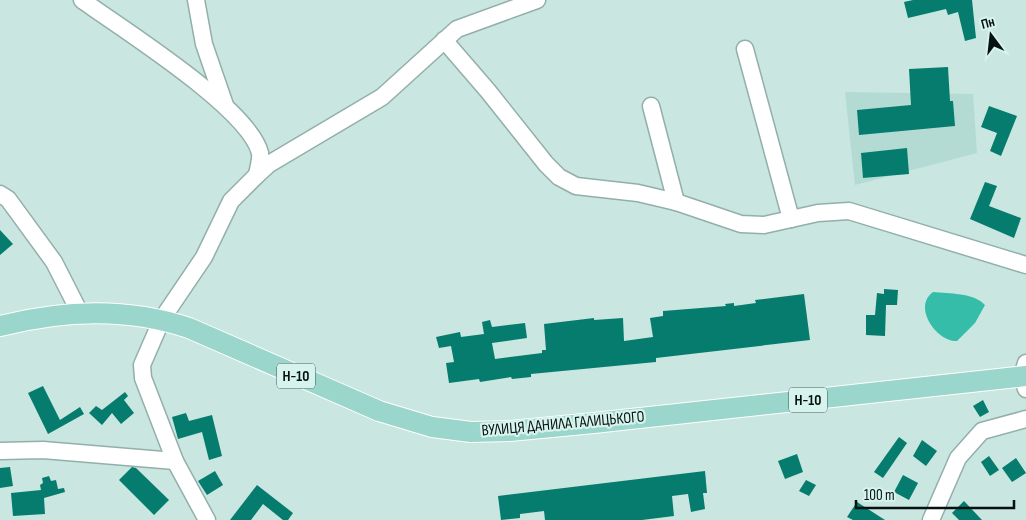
<svg xmlns="http://www.w3.org/2000/svg" width="1026" height="520" font-family="'Sofia Sans Condensed',sans-serif">
	<style>
		.built { fill: #b4dbd3 }
		.water { fill: #35bdaa }
		.building { fill: #057c6e }
		.lines { fill: none; stroke-linecap: round; stroke-linejoin: round }
		.minor-casing { stroke: #93afa9; stroke-width: 19 }
		.major-casing { stroke: #fff; stroke-width: 22 }
		.minor { stroke: #fff; stroke-width: 16 }
		.major { stroke: #9ad6cb; stroke-width: 20 }
		.labels { text-anchor: middle; dominant-baseline: central; stroke-width: 4.5; stroke-linejoin: round; paint-order: stroke }
		.shield { fill: #d6f3ed; stroke: #455552; stroke-width: 1 }
		.shield-label { font-size: 15px; font-weight: bold; fill: #07110f }
		.street-label { font-size: 16px; fill: #07110f; stroke: #d6f3ed }
	</style>
	<rect width="100%" height="100%" fill="#c9e6e0"/>
	<polygon class="built" points="845,92 973,94 977,153 855,185"/>
	<path class="water" d="M 933,292 C 949,294 973,292 985,305 L 975,323 L 957,341 C 937,342 912,307 933,292 Z"/>
	<g class="building">
		<polygon points="913,0 972,0 976,38 965,41 958,12 948,15 946,9 908,18 904,2"/>
		<polygon points="948,67 950,101 953,101 955,126 859,135 857,110 911,105 909,69"/>
		<polygon points="989,106 1017,116 1001,156 990,151 997,133 981,127"/>
		<polygon points="907,148 909,174 863,178 861,153"/>
		<polygon points="985,182 997,186 989,206 1021,218 1014,238 970,219"/>
		<polygon points="0,230 13,244 0,255"/>
		<polygon points="884,289 898,290 897,305 886,305 885,336 866,335 866,315 875,315 877,293 884,294"/>
		<polygon points="804,294 810,340 656,358 656,362 531,374 531,377 512,379 511,377 480,382 479,379 449,383 446,363 454,362 451,346 439,348 436,337 460,332 461,337 484,334 482,322 490,320 492,327 525,323 527,338 492,343 495,359 542,353 542,350 546,350 544,324 594,318 594,320 623,318 624,341 653,337 650,318 663,316 663,311 726,306 725,304 734,303 734,306 756,303 755,300"/>
		<polygon points="43,386 60,420 80,407 84,414 48,434 28,393"/>
		<polygon points="125,392 128,396 124,400 134,413 121,424 112,413 102,425 89,413 96,406 102,410"/>
		<polygon points="983,400 989,412 980,417 973,406"/>
		<polygon points="186,413 189,421 212,415 222,456 209,460 202,432 178,439 172,417"/>
		<polygon points="899,437 907,443 883,478 874,472"/>
		<polygon points="922,440 937,451 926,466 913,456"/>
		<polygon points="797,454 803,472 785,479 778,461"/>
		<polygon points="989,456 999,470 990,476 981,462"/>
		<polygon points="1016,458 1026,473 1012,482 1002,468"/>
		<polygon points="10,467 13,486 0,488 0,468"/>
		<polygon points="132,467 136,468 169,500 154,515 119,480"/>
		<polygon points="215,471 223,485 207,495 198,481"/>
		<polygon points="705,471 707,493 703,493 705,509 691,512 688,494 672,496 674,516 642,520 545,520 544,511 520,514 520,518 501,520 498,496"/>
		<polygon points="903,475 918,483 909,500 894,492"/>
		<polygon points="49,476 51,481 56,480 58,489 64,488 65,492 44,498 45,514 13,516 11,493 41,490 40,485 43,483 42,478"/>
		<polygon points="806,480 816,485 809,496 799,491"/>
		<polygon points="257,485 293,513 288,520 283,520 263,504 251,520 230,520"/>
		<polygon points="964,501 982,520 959,520 952,513"/>
		<polygon points="857,502 885,520 853,520 847,517"/>
	</g>
	<g class="lines">
		<g class="minor-casing">
			<g id="minor">
				<path d="M 82,0 C 122,29 249,108 260,153 C 261,159 258,169 257,175"/>
				<polyline points="196,0 204,44 225,105"/>
				<polyline points="444,40 488,91 546,164 559,177 576,186 638,193 676,202 741,224 764,225 818,213 849,211 1026,265"/>
				<polyline points="745,49 791,219"/>
				<polyline points="651,106 676,202"/>
				<polyline points="0,194 8,199 54,262 80,313"/>
				<polyline points="1026,363 1022,376 1026,389"/>
				<polyline points="0,451 43,450 175,461"/>
				<polyline points="207,520 175,461 143,378 142,365 162,319 204,257 231,201 257,175 269,164 382,97 457,29 537,0"/>
				<polyline points="931,520 958,458 982,431 1026,419"/>
			</g>
		</g>
		<g class="major-casing">
			<path id="major" d="M 0,326 C 63,310 127,307 189,328 L 379,411 L 432,427 L 471,432 L 510,431 L 594,423 L 1026,376"/>
		</g>
		<use href="#minor" class="minor"/>
		<use href="#major" class="major"/>
	</g>
	<g class="labels">
		<g class="shield">
			<rect x="277" y="363.5" width="38" height="25" rx="4"/>
			<rect x="789" y="387.5" width="38" height="25" rx="4"/>
		</g>
		<g class="shield-label">
			<text x="296" y="376">Н-10</text>
			<text x="808" y="400">Н-10</text>
		</g>
		<g class="street-label">
			<text transform="translate(563 424) rotate(-5)">ВУЛИЦЯ ДАНИЛА ГАЛИЦЬКОГО</text>
		</g>
	</g>
	<g transform="translate(991 35) rotate(345)" stroke="#d6f3ed" stroke-width="4" paint-order="stroke">
	<path d="M0-4L9 19L0 12L-9 19Z" fill="#07110f"/>
	<text y="-8" font-size="14" font-weight="bold" text-anchor="middle" fill="#07110f">Пн</text>
	</g>
	<path d="M856 500v8h158v-8" fill="none" stroke="#07110f" stroke-width="2.5"/>
	<text x="864" y="500" font-size="15" fill="#07110f" stroke="#d6f3ed" stroke-width="4" paint-order="stroke">100 m</text>
</svg>
